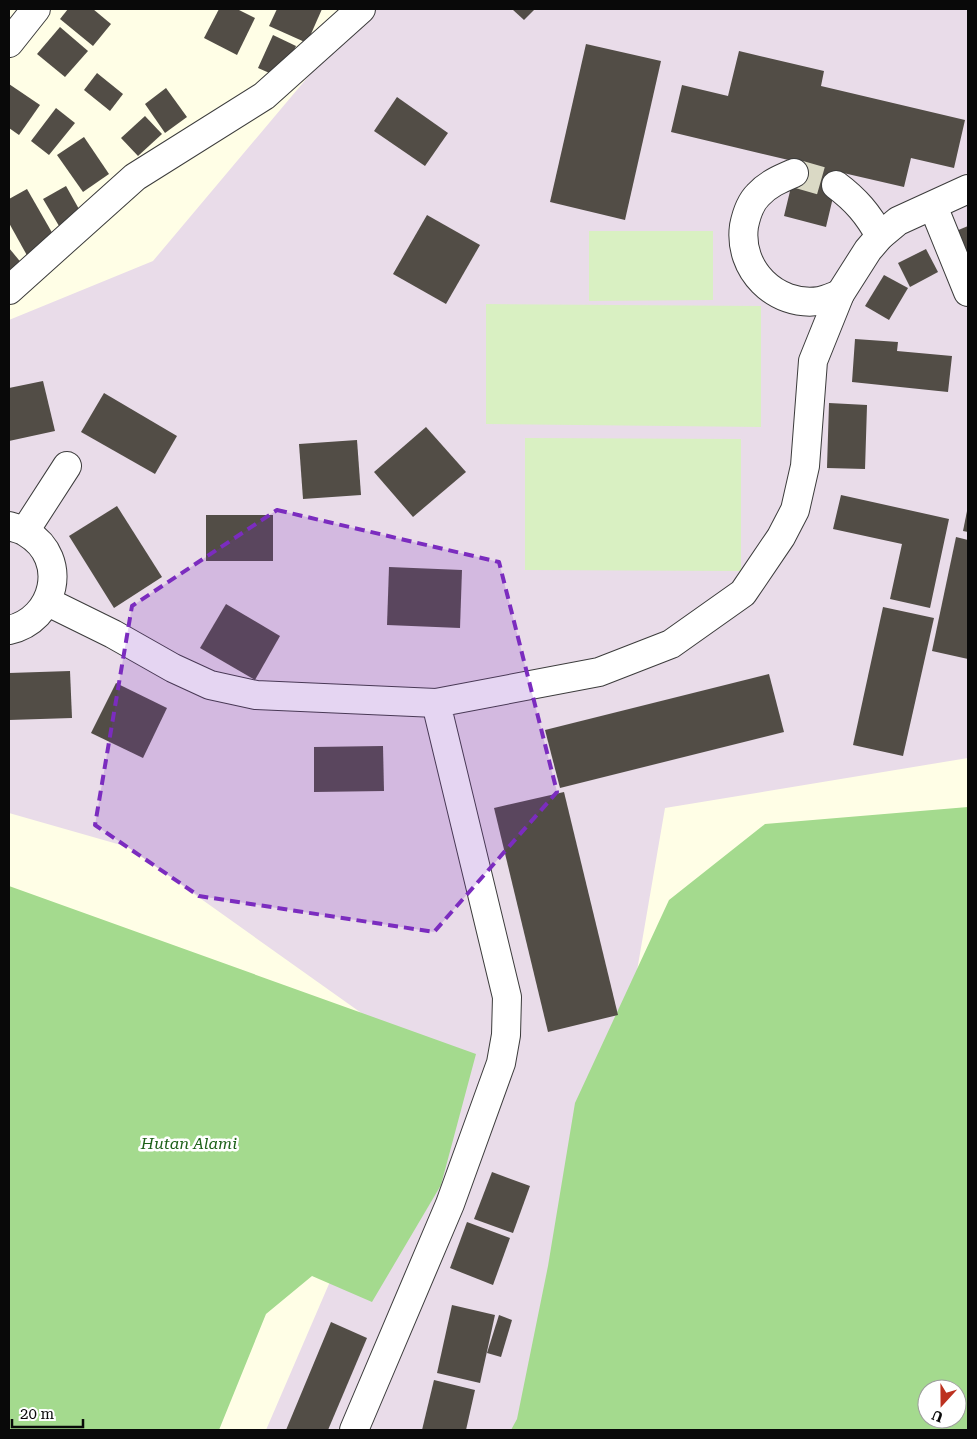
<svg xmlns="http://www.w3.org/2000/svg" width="977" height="1439" font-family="'Roboto Serif',serif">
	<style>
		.industrial { fill: #e9dce9 }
		.forest { fill: #a4da8e; fill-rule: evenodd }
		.pitch { fill: #d9f0c2 }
		.building { fill: #524d46 }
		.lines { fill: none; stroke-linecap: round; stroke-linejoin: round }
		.minor-tunnel { stroke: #dad9c5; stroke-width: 28; stroke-dasharray: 28 14; stroke-linecap: butt }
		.minor-casing { stroke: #3c3c3c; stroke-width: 30 }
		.minor { stroke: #fff; stroke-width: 28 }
		.marked { fill: #7b2cbf; fill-opacity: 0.2; stroke: #7b2cbf; stroke-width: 4; stroke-dasharray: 10 6; stroke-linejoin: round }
		.labels { text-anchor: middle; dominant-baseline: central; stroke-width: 5; stroke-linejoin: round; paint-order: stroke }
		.park-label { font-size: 16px; font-style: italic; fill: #1d6119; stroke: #fff }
	</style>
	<rect width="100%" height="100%" fill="#fffee6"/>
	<polygon class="industrial" points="365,9 968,9 968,758 665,808 558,1430 266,1430 426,1059 128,847 9,813 9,320 153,261"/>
	<g class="forest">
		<path d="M 968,807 L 968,1430 L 511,1430 L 517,1419 L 548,1266 L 575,1103 L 669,900 L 765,824 ZM 927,1389 L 957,1389 L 957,1419 L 927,1419 Z"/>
		<polygon points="9,886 476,1054 441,1185 372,1302 312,1276 266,1314 219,1430 9,1430"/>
	</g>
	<g class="pitch">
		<polygon points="589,231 713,231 713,300 589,301"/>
		<polygon points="486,304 761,306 761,427 486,424"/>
		<polygon points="525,438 741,439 741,571 525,570"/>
	</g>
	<g class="building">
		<polygon points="68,9 93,9 111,24 93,46 60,19"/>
		<polygon points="219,9 237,9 255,18 237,55 204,38"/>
		<polygon points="277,9 322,9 307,43 269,26"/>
		<polygon points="512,9 535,9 524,20"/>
		<polygon points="60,27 88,51 65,77 37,54"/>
		<polygon points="273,35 296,46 281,78 258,68"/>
		<polygon points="586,44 661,61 625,220 550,202"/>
		<polygon points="739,51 824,71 821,86 965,120 954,168 911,158 904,187 839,172 826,227 784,216 797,162 671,132 682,85 728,96"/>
		<polygon points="97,73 123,94 110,111 84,90"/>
		<polygon points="9,84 40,105 19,135 9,128"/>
		<polygon points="166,88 187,117 165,133 145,104"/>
		<polygon points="397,97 448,133 425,166 374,131"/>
		<polygon points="56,108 75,123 49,155 31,141"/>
		<polygon points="145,116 162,134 138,156 121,138"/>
		<polygon points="84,137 109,174 83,192 57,155"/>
		<polygon points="66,186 84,218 62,231 43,199"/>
		<polygon points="27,189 58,243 29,259 9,223 9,199"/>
		<polygon points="427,215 480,245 446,304 393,274"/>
		<polygon points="968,226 968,259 956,231"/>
		<polygon points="9,248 23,265 9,276"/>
		<polygon points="926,249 938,272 910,287 898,263"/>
		<polygon points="884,275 908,288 889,320 865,306"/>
		<polygon points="855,339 898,342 897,351 952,356 948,392 852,382"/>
		<polygon points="43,381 55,431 9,441 9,388"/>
		<polygon points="104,393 177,436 155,474 81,432"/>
		<polygon points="829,403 867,405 865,469 827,468"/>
		<polygon points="426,427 466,472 413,517 374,472"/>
		<polygon points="357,440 361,495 303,499 299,444"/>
		<polygon points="841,495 949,519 930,608 890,599 902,544 833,529"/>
		<polygon points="117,506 162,577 114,608 69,536"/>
		<polygon points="967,511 968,511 968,532 963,531"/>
		<rect x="206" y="515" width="67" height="46"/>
		<polygon points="956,537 968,540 968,659 932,651"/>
		<polygon points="389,567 462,570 460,628 387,625"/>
		<polygon points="226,604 280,636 255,680 200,648"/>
		<polygon points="883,607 934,618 903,756 853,745"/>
		<polygon points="70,671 72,718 9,720 9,673"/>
		<polygon points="769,674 784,732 560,788 545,730"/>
		<polygon points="116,683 167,708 143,758 91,733"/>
		<polygon points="383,746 384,791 314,792 314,747"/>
		<polygon points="564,792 618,1015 548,1032 494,808"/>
		<polygon points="492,1172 530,1186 513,1233 474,1219"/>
		<polygon points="467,1222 510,1238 493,1285 450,1268"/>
		<polygon points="452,1305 495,1315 480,1383 437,1373"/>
		<polygon points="499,1315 512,1320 501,1357 487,1353"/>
		<polygon points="331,1322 367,1338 328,1430 286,1430"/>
		<polygon points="434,1380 475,1390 466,1430 422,1430"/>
	</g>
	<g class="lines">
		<polyline class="minor-tunnel" points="794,173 836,185"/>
		<g class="minor-casing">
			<g id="minor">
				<polyline points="9,43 36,9"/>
				<path d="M 794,173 C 780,179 768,184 758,195 C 750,203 746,216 744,226 C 738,269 775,307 819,301 C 826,300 834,296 840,294"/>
				<path d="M 836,185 C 856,200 868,214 880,236"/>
				<polyline points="933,206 968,292"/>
				<polyline points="9,290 135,177 264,96 361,9"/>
				<path d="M 9,526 C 15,528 22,529 27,533 C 70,559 55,620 9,630"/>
				<polyline points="25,531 67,466"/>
				<polyline points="48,602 113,634 173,668 210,685 256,695 436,703"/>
				<polyline points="354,1430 450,1204 501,1063 506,1035 507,997 436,703 599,672 671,644 743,593 781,537 795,510 805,466 813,361 840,294 868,250 880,236 898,221 968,189"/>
			</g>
		</g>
		<use href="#minor" class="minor"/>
	</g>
	<path class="marked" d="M 277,510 L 499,562 L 557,792 L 434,932 L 199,896 L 95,825 L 132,606 Z"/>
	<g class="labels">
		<g class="park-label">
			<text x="189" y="1143">Hutan Alami</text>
		</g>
	</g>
	<rect width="977" height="1439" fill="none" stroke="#090909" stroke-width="20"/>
	<g transform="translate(942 1404) rotate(201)"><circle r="24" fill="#ffffff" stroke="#9d9d9d"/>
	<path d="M0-4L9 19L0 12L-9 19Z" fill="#bc311f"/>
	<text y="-8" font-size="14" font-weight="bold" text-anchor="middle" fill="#090909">U</text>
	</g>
	<path d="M12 1419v8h71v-8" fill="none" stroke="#090909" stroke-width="2.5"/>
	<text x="20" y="1419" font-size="15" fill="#090909" stroke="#ffffff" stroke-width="4" paint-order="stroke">20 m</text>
</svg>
